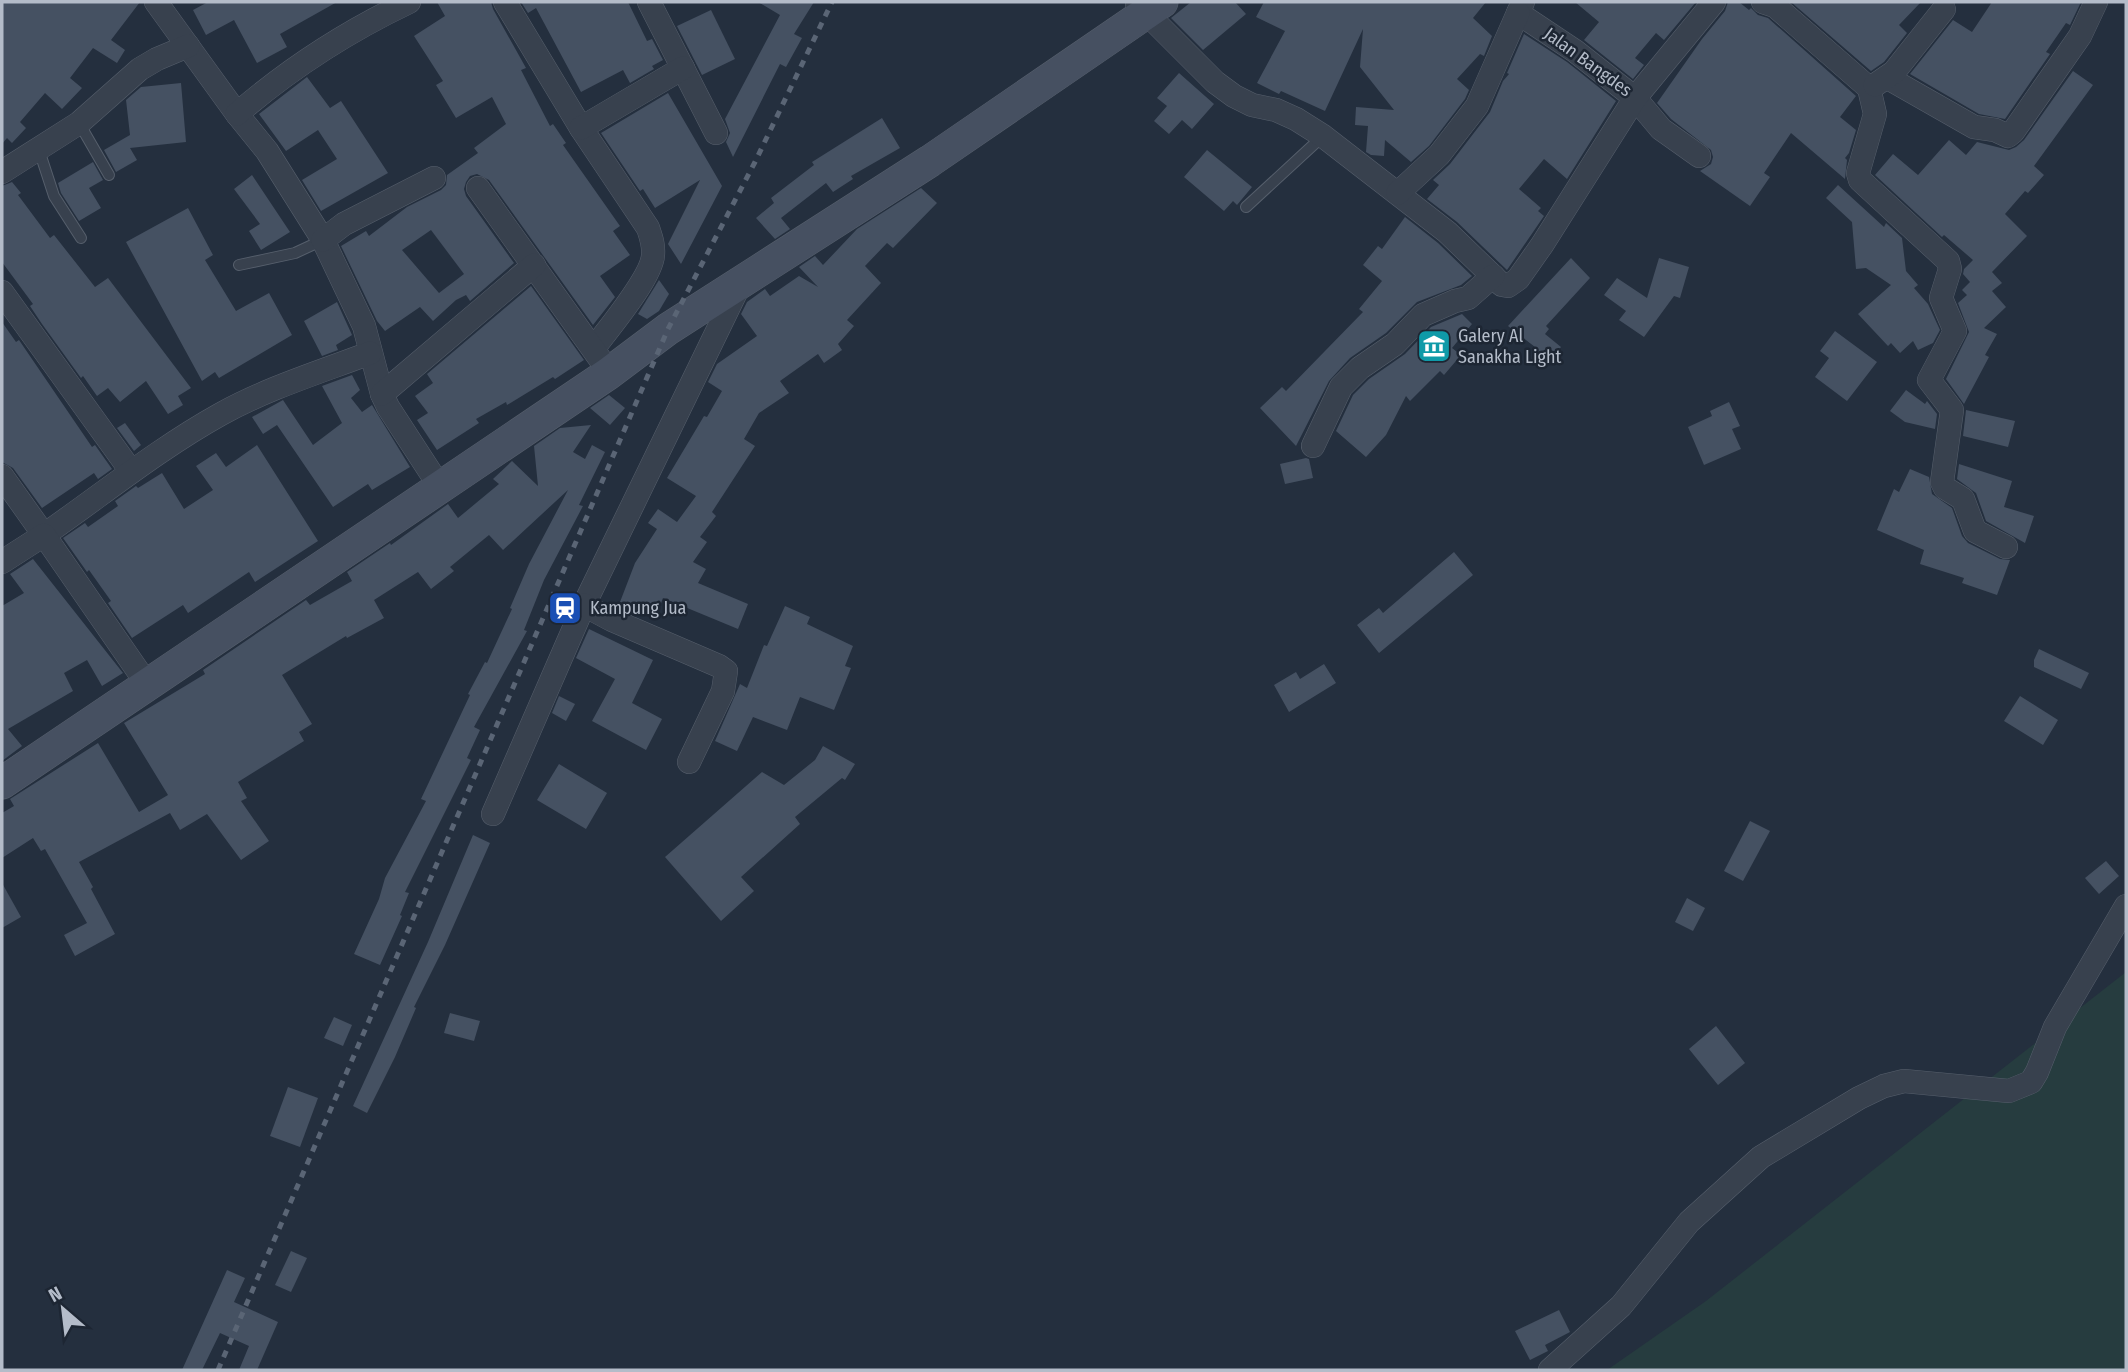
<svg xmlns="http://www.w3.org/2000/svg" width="2128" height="1372" font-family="'Fira Sans Condensed',sans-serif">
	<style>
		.green { fill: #263c3f }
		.building { fill: #455162; fill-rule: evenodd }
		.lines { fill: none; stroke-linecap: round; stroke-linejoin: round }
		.lane-casing { stroke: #565f6c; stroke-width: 12 }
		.street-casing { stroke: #565f6c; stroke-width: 24 }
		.secondary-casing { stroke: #565f6c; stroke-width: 33 }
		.lane { stroke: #38414e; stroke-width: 10 }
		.street { stroke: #38414e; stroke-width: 23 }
		.secondary { stroke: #465061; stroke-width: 32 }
		.rail { stroke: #5a6575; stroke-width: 5; stroke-dasharray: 7 7; stroke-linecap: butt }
		.labels { text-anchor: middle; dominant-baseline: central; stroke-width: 5; stroke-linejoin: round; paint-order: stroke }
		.street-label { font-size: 18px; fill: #b4bcc9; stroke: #1d2633 }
		.poi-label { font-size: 18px; fill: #b4bcc9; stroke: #1d2633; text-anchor: start }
	</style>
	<rect width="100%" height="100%" fill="#242f3e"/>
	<polygon class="green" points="2126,972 2126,1370 1607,1370 1706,1301"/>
	<g class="building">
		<polygon points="2,2 140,2 111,40 125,50 117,63 93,48 70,78 82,88 62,109 45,93 20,122 26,128 12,143 7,138 2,144"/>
		<polygon points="208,2 337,2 280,34 287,47 257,63 234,20 206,35 193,10"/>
		<path d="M 437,2 L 491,2 L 493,9 L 526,68 L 521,70 L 550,126 L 553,124 L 566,143 L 563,145 L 620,226 L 613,231 L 630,255 L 600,276 L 615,297 L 593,325 L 489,180 L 477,174 L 470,176 L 466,182 L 464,189 L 466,196 L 514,263 L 470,301 L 466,295 L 456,300 L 433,321 L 420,307 L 385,331 L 377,321 L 341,246 L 366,231 L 369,236 L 407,207 L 441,190 L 446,185 L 447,175 L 478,153 L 474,148 L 506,124 L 492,97 L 456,118 L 436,85 L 443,81 L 414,36 L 445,16 ZM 431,230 L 464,274 L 439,293 L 402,250 Z"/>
		<polygon points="521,2 628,2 647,41 652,39 663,60 652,66 654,69 630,83 623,70 581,92 536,8 528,13"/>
		<polygon points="758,2 814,2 794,34 802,38 786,67 780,64 733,157 726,142 730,133 725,119 780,15"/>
		<polygon points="1191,2 1235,2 1246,14 1203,50 1171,18"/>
		<polygon points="1264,2 1486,2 1473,18 1492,36 1484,56 1480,54 1457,79 1469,90 1465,99 1429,146 1411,162 1385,140 1384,156 1371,155 1366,152 1368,126 1355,125 1356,107 1394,110 1360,67 1363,29 1325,111 1281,91 1279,94 1257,83 1285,31 1256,17"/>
		<polygon points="1575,2 1696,2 1664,40 1656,33 1635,58 1644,65 1633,79 1584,40 1599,22"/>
		<polygon points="1728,2 1739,2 1749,10 1751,8 1758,15 1768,18 1856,96 1840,117 1856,130 1849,153 1845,158 1847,160 1845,179 1791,133 1764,173 1770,177 1750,206 1700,171 1711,164 1713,157 1711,150 1671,119 1657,103 1702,39 1725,11"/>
		<polygon points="1791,2 1921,2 1899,25 1907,33 1884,62 1871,71"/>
		<polygon points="1992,2 2081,2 2070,25 2066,23 2046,52 2050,54 2005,119 1979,114 1910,74 1953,20 1972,32"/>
		<polygon points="711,10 735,59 702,75 677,26"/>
		<polygon points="1524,34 1567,62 1616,101 1567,179 1544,159 1519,189 1541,208 1538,211 1544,216 1507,270 1457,222 1427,199 1439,185 1433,180 1450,164 1490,112 1503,81 1509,74 1507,73"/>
		<polygon points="2073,71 2093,85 2034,166 2044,175 2028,193 2025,191 2005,214 2027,236 1992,272 2002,283 1992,291 2006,307 1984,328 1997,334 1985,355 1989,357 1964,404 1946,379 1969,332 1958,303 1967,295 1962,290 1970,282 1963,274 1964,269 1973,260 1944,235 1942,237 1875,175 1893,154 1918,175 1949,140 1966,155 1977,142 2009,150 2016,147 2024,140"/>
		<polygon points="1179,73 1214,104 1192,129 1182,120 1169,134 1154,121 1167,106 1157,98"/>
		<polygon points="307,77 330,108 341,101 388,173 321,211 302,180 337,159 318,130 286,151 259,114"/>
		<polygon points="181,83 186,142 130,148 137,160 116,172 104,150 130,135 126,100 141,87"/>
		<polygon points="668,93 722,186 681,264 668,244 700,180 655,208 643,189 640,191 601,133"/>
		<polygon points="882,118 900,148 851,176 853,179 833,192 826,183 781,218 790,229 775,239 756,218 774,203 771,198 814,165 812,162"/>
		<polygon points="1207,150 1252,187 1237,205 1233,201 1224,211 1184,177"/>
		<polygon points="93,162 103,180 89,188 101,208 79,221 61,193 58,183"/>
		<polygon points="252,175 290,232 261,250 249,231 260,224 234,189"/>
		<polygon points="12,182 21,193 18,195 50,238 54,235 95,287 108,278 191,388 178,396 183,405 168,414 146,381 120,402 108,388 97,396 83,376 81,378 42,324 30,306 33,304 2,262 2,186"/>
		<polygon points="1838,185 1884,227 1886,223 1902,238 1906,271 1918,285 1914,288 1928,304 1940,330 1933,343 1918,350 1913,341 1900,353 1891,343 1888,346 1858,314 1891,285 1866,268 1856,269 1852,222 1826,198"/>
		<polygon points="921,188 937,203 893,248 887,243 865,266 881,283 847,320 854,326 838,344 842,350 824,363 818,354 780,381 789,393 759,413 744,439 755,446 712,512 716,516 700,537 707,542 693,562 706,569 698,583 748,604 738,629 663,598 656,616 620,602 635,563 657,529 648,523 658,509 677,522 696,496 667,478 704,416 707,417 722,391 708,382 717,364 757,336 741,314 747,302 765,289 770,296 799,276 818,287 799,267 815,256 823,265 857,229"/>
		<polygon points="188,208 213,255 205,260 236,311 269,293 292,335 219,378 215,372 202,381 126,242"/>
		<polygon points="1405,217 1438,243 1472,276 1461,285 1417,302 1386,333 1350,358 1329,381 1296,446 1260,408 1282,387 1286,391 1363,312 1359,309 1382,281 1363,265 1378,246 1382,249"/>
		<polygon points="1571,258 1590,278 1546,326 1549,329 1545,334 1561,347 1547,365 1532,352 1535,347 1508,326"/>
		<polygon points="1659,258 1689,267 1680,298 1674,296 1644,337 1619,320 1626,311 1604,295 1617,278 1647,298"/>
		<polygon points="659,280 669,294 659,311 647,319 638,314"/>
		<polygon points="531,286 584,360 555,379 553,377 507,405 506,402 476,419 479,423 437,450 417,420 428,413 415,396 433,383 427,374"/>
		<polygon points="337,302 352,335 336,345 338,350 322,356 304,321"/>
		<polygon points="1462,314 1472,324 1452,348 1461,355 1444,375 1440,371 1410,401 1406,396 1386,435 1366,457 1336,431 1353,395 1369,379 1405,354 1431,327"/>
		<polygon points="2,322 16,342 19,340 92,447 95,445 112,469 98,479 94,473 42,508 13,468 2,462"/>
		<polygon points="1835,331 1877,362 1847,401 1815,377 1829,358 1820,351"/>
		<polygon points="352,375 360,390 351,398 362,412 372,405 410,467 372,490 368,484 333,507 277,425 263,434 252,417 283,400 313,445 342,423 322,386"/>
		<polygon points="1906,390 1925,404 1927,401 1937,414 1935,429 1905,422 1890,411"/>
		<polygon points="609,395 625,408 610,425 590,408"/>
		<polygon points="1729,402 1740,426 1732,429 1741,449 1704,465 1688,427 1712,416 1710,411"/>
		<polygon points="1966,410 2015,421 2008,447 1963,436"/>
		<polygon points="125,423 141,445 134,451 117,428"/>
		<polygon points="591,425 573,452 585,459 592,445 605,452 579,505 583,506 544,580 524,630 527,631 474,727 480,730 467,758 471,760 405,892 409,893 400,915 402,916 380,965 354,954 379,899 385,878 426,801 421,799 470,695 468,694 485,662 487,663 512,609 510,608 529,564 568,490 503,550 489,535 450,567 454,571 431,589 418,572 374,600 384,618 347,638 346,636 282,675 312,724 299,732 304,741 238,782 247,798 241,801 269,841 241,860 207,814 180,830 170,813 79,862 93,887 91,889 115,934 75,956 64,935 87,923 45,849 41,851 33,838 2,858 2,813 14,806 10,799 98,743 139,812 168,795 124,723 205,674 203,670 306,600 310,605 352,581 347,572 390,543 391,545 448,504 458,518 499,484 493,479 512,461 538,486 534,446 560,428"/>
		<polygon points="257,445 318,541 255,582 249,572 188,613 183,605 132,638 108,603 111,601 89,570 87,572 63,538 85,523 88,527 118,506 115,501 136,486 138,488 162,473 184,509 213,490 196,466 216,453 226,467"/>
		<polygon points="1306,458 1309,459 1313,478 1285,484 1280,464"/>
		<polygon points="1959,464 2012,481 2004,507 2034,516 2025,543 1986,521 1976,493 1957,479"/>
		<polygon points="1910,469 1929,477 1932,494 1952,508 1962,536 1968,543 2000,559 2010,560 1997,595 1962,583 1964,578 1920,564 1924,550 1877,530 1894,489 1899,492"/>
		<polygon points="1454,552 1473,575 1379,653 1357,625 1379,608 1383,613"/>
		<polygon points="33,559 123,673 102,686 87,660 64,673 73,691 8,729 22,746 2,761 2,606 24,593 10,574"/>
		<polygon points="785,606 810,617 807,624 853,646 845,666 851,668 834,710 800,697 787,730 753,717 737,751 715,741 740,684 747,688 764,645 767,646"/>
		<polygon points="589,629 653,660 632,703 662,719 646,750 592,721 615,679 576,658"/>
		<polygon points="2039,649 2089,673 2081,689 2034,667 2034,660"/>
		<polygon points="1324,664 1336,683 1289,712 1274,685 1296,672 1300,679"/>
		<polygon points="559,696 575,704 566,721 552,713"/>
		<polygon points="2020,696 2058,720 2043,745 2004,721"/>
		<polygon points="823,746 855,764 845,780 842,778 795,817 800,824 741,877 754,891 721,921 665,857 762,772 784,785 815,760"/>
		<polygon points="559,764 607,793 586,829 537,800"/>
		<polygon points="1750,821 1770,831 1743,881 1724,871"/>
		<polygon points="473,835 490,843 445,945 414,1007 416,1008 395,1057 367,1113 353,1106 428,942"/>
		<polygon points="2106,861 2119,876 2099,894 2085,878"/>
		<polygon points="2,883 21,917 2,928"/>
		<polygon points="1687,898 1705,908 1693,931 1675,922"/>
		<polygon points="450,1013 480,1021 474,1041 444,1033"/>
		<polygon points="334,1017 352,1025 343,1046 324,1038"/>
		<polygon points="1716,1026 1745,1063 1718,1085 1689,1049"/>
		<polygon points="288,1087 318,1098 300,1147 270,1136"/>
		<polygon points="291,1251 307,1258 291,1292 275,1285"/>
		<polygon points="227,1270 245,1278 234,1302 278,1322 257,1370 239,1370 249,1346 220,1333 202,1370 182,1370"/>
		<polygon points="1559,1310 1570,1332 1545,1345 1548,1351 1530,1360 1515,1331"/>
	</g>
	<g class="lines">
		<g class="lane-casing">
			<g id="lane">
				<polyline points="79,123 109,175"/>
				<polyline points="39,150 54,196 81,238"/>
				<polyline points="1246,207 1323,136"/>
				<polyline points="239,265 295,253 323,240"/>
			</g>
		</g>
		<g class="street-casing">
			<g id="street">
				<polyline points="156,2 237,114 267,151 323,240 364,326 382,394 388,407 440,487"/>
				<path d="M 505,2 L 581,128 L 648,228 C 651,237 654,245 653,255 C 652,277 609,328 594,348"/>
				<polyline points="649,2 716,133"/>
				<polyline points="1523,2 1518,13 1575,51 1635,98 1661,129 1699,156"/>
				<polyline points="1763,2 1775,6 1869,88 1875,114 1858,173 1860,180 1948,261 1950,269 1941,298 1955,331 1929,380 1952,410 1942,482 1945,488 1963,499 1975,531 2006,547"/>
				<polyline points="1137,4 1215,82 1234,96 1252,105 1276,110 1296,119 1323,136 1447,232 1502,285 1508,286 1518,279 1542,245 1635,98 1714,2"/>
				<polyline points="1888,78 1974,127 1995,130 2008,136 2013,132 2080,36 2096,2"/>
				<polyline points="1875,85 1894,72 1944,9"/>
				<path d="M 237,114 C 290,68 346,32 409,2"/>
				<polyline points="581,128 683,68"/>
				<polyline points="2,172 79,123 140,69 157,59 188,46"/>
				<polyline points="478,188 600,359"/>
				<polyline points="1398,193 1439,155 1477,106 1518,13"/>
				<polyline points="323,240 344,224 434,178"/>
				<polyline points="2,292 131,471"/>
				<polyline points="382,394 534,265"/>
				<polyline points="1313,446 1341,387 1360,368 1395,344 1423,315 1455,301 1468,298 1493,276"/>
				<path d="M 2,476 L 44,535 C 103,494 158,449 221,414 C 268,388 320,372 370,353"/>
				<polyline points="2,562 44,535 147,684"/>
				<polyline points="689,762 723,691 726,671 719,666 612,620 584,605 741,282"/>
				<polyline points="493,814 584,605"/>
				<polyline points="1550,1370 1621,1306 1689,1222 1761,1157 1859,1098 1884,1086 1904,1081 2009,1091 2031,1082 2037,1072 2055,1027 2126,906"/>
			</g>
		</g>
		<g class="secondary-casing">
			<polyline id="secondary" points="2,783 608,374 668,329 930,161 1162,2"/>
		</g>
		<use href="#lane" class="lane"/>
		<use href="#street" class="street"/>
		<use href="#secondary" class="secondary"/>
		<polyline class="rail" points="218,1370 668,329 755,162 832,2"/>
	</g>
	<defs>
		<g id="museum-square" transform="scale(1.75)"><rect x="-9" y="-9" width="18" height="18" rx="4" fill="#0f9aa8" stroke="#1d2633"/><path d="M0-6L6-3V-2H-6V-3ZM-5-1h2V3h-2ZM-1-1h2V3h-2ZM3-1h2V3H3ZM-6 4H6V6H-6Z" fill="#fff"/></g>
		<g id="station-square" transform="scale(1.75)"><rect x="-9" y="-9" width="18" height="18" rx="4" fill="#1a4fb4" stroke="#1d2633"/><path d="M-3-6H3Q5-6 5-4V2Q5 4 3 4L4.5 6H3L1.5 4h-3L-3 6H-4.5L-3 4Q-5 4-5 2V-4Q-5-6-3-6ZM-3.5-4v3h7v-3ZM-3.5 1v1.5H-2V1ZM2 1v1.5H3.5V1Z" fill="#fff"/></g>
	</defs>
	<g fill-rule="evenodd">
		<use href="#museum-square" x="1434" y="346"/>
		<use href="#station-square" x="565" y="608"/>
	</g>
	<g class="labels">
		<g class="street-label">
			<text transform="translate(1588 62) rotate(36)">Jalan Bangdes</text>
		</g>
		<g class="poi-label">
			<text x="1458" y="336">Galery Al<tspan x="1458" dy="21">Sanakha Light</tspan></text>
			<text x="590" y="608">Kampung Jua</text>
		</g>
	</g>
	<rect width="2128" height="1372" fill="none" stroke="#b4bcc9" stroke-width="7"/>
	<g transform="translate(63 1309) rotate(332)" stroke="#1d2633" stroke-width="5" paint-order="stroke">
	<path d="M0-5L12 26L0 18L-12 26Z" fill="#b4bcc9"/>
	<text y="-10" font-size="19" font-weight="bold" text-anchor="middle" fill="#b4bcc9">N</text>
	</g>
</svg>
